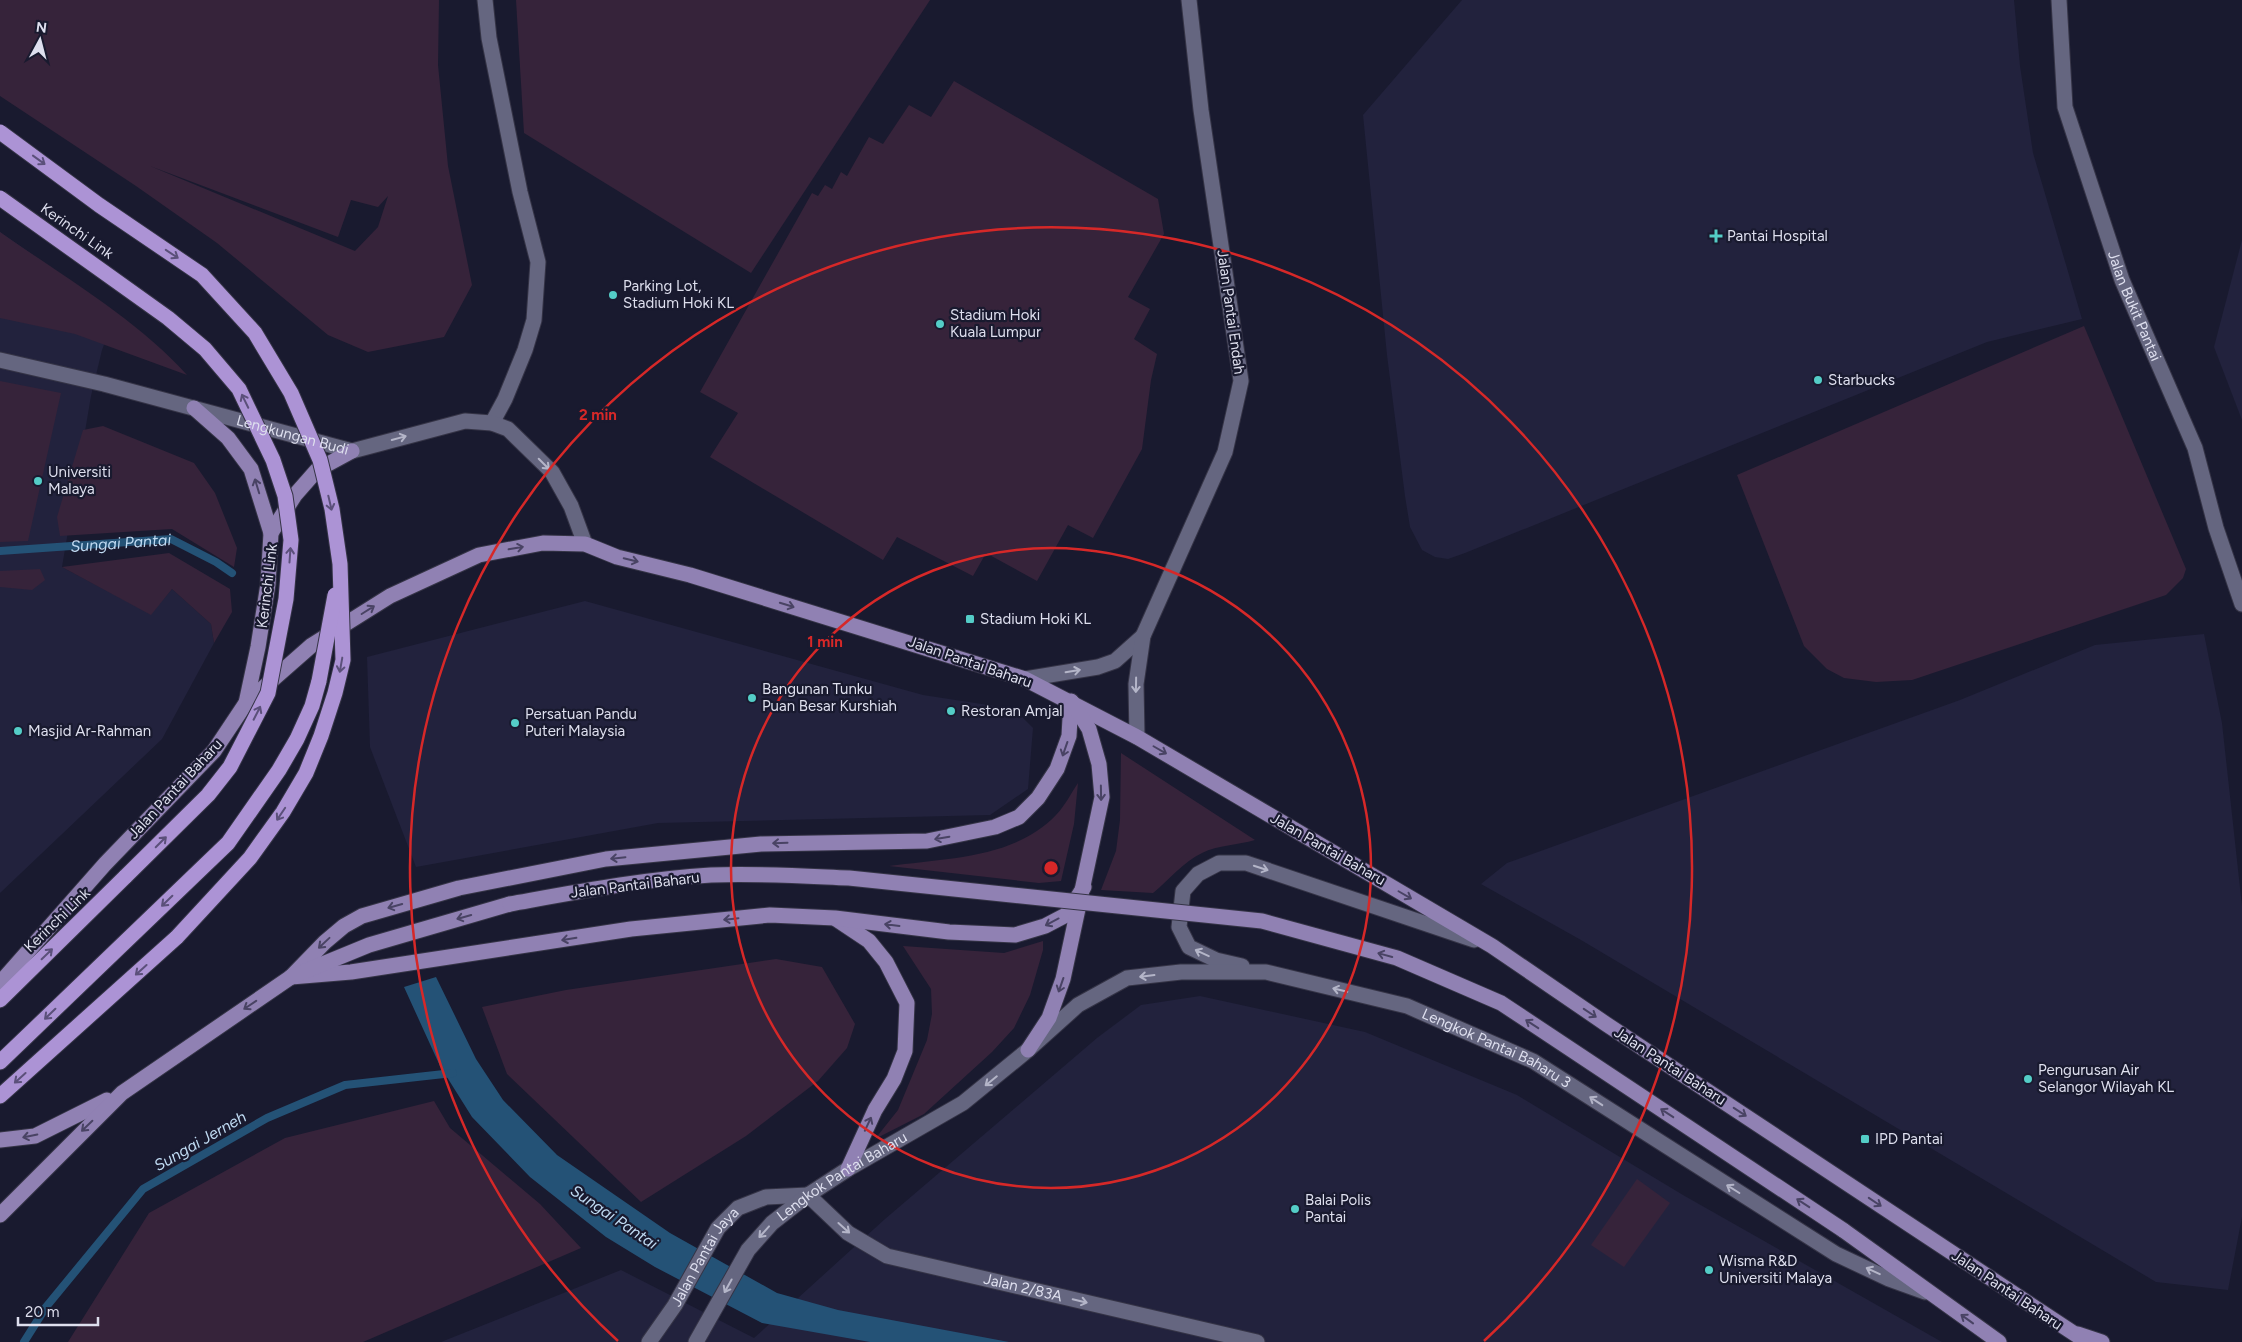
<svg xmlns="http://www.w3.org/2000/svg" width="2242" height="1342" font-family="Figtree,sans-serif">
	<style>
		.built { fill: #22223d }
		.green { fill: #36233a; fill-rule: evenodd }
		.water { fill: #245276 }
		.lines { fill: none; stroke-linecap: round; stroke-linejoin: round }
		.stream { stroke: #245276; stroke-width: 8 }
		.minor-casing { stroke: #353446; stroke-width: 17 }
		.major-casing { stroke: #353446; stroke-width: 17 }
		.highway-casing { stroke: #353446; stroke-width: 17 }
		.minor { stroke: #656680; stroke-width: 15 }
		.major { stroke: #9081b3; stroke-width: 15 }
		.highway { stroke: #ac93d5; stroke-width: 15 }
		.major-bridge-casing { stroke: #353446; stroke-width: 17; stroke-linecap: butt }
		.highway-bridge-casing { stroke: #353446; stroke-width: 17; stroke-linecap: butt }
		.major-bridge { stroke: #9081b3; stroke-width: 15 }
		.highway-bridge { stroke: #ac93d5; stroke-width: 15 }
		.oneway { stroke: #5b507a }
		.oneway2 { stroke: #b4b5c8 }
		.oneway3 { stroke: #494364 }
		.ring { fill: none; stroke: #d62828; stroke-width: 2.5 }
		.poi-dot { fill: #54cdc7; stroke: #191a2f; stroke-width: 2 }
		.labels { text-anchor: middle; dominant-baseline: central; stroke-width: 4.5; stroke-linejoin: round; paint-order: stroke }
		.street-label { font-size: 15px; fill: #dedfee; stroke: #191a2f }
		.poi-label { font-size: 15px; fill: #dedfee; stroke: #191a2f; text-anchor: start }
		.water-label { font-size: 16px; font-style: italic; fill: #c0dbf3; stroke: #191a2f }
		.centre { fill: #d62828; stroke: #191a2f; stroke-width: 2.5 }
		.ring-label { font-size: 15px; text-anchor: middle; font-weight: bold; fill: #d62828; stroke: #191a2f; stroke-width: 4.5; stroke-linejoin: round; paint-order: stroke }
	</style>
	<rect width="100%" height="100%" fill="#191a2f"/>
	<g class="built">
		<polygon points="1462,0 2014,0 2020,66 2033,153 2082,319 1987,342 1465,553 1448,559 1435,557 1422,550 1410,527 1405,496 1387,355 1363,115"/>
		<polygon points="0,232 116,313 102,350 91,396 62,567 151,614 172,589 211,624 214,643 162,739 0,893"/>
		<polygon points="2242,240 2242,420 2214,347"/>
		<polygon points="585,601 923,695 1014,709 1033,728 1028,789 990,815 658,823 416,867 370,747 367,657"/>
		<polygon points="2204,634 2222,723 2242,906 2242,1217 2228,1290 2156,1282 1581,940 1481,884 1507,863 1960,700 2095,645"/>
		<polygon points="1200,996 1365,1032 1517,1095 1683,1195 1942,1342 441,1342 621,1270 754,1338 885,1219 1097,1038 1141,1005"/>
	</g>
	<g class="green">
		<path d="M 0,0 L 439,0 L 438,65 L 448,166 L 472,285 L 444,337 L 368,352 L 328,335 L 217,243 L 136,186 L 0,96 ZM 150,166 L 338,237 L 351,200 L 378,207 L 388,196 L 378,227 L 355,251 Z"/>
		<polygon points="516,0 930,0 751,273 524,133"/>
		<polygon points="954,81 1158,199 1164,234 1128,297 1150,309 1134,339 1157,354 1151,380 1142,449 1093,538 1068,525 1037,581 986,553 973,576 897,537 883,560 710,457 738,413 700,392 812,193 818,196 825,185 832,189 841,172 847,176 869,137 883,144 909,105 931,117"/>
		<path d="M 0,232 C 61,275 138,320 187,375 L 75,334 L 0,318 Z"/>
		<polygon points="2084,326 2186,569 2183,578 2166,595 1912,680 1876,682 1844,678 1827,669 1804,646 1737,475"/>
		<polygon points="0,381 61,393 28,541 0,542"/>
		<polygon points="103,426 194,463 215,493 237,548 234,567 172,529 60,536 57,517 83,430"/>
		<polygon points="169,553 230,589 232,612 214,643 211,624 172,589 151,615 62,567"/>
		<polygon points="40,569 45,580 32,590 0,587 0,571"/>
		<path d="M 1121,753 L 1255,840 C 1238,845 1218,845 1202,853 C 1183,862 1169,880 1153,893 L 1101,890 L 1116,851 L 1120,820 Z"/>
		<path d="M 1078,783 L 1074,824 L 1061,881 L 1039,883 L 889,866 C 946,858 1014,859 1056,815 C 1065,806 1071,793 1078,783 Z"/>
		<polygon points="1043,941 1043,950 1030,995 1014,1028 992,1052 924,1114 875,1139 898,1110 927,1040 932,1014 931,989 903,946 1004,953"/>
		<polygon points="776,959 822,967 855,1024 847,1048 818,1081 746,1136 641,1202 507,1074 482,1007 566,990"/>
		<polygon points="434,1101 450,1128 540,1204 581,1248 363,1342 68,1342 149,1213 285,1138"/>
		<polygon points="1637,1179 1670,1203 1624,1267 1591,1245"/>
	</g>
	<polygon class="water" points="436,977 476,1059 503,1100 557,1155 670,1233 777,1293 838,1310 1009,1342 870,1342 762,1323 655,1267 606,1237 530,1177 472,1117 440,1066 404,987"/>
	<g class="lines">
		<g class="stream">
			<path id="s1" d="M 0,551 L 171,539 L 216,562 L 232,573"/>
			<polyline points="24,1342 46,1307 143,1189 267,1118 345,1085 453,1073"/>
		</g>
		<g class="minor-casing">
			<g id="minor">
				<polyline points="485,0 489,38 520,192 538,262 534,320 525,350 505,399 492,423"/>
				<path id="s2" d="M 2059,0 L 2065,107 L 2122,280 L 2195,448 L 2216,528 L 2242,604"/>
				<path id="s3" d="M 0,360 L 104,384 L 352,451 L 465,421 L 492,423 L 508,429 L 552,472 L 571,506 L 585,544"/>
				<polyline points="1025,679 1098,667 1115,661 1143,636"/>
				<polyline points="1137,737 1136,684 1143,636 1225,452 1241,381 1201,110 1189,0"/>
				<polyline points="1242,966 1216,960 1189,947 1179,927 1183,891 1198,874 1219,863 1246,863 1474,940"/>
				<path id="s4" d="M 808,1195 L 848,1233 L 887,1256 L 1257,1342"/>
				<path id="s5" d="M 649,1342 L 675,1305 L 718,1228 L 738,1208 L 766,1197 L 808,1195"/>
				<path id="s6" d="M 696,1342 L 748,1250 L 772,1223 L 808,1195 L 848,1169 L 963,1103 L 1028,1050 L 1078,1005 L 1127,978 L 1181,972 L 1266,972 L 1407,1006 L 1533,1061 L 1836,1254 L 1889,1279 L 1925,1292"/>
			</g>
		</g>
		<g class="major-casing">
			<g id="major">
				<polyline points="194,408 228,438 251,469 271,533 268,584 258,647 246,703"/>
				<polyline points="271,533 295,495 317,470 352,451"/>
				<polyline points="836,919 869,941 886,962 907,1003 905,1051 894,1079 875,1110 848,1169"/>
				<polyline points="291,977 325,942 344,926 362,916 459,888 606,859 761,844 927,841 995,827 1019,817 1038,798 1057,769 1069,736 1071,701"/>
				<polyline points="291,977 351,972 631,929 770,915 835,918 949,932 1015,935 1045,926 1066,915 1084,887"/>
				<polyline points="0,983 105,864 214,751 246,703 312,645 390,596 479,555 543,543 585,544 617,557 690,575 1025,679 1137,737 1492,946 1606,1024 2087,1342"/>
				<polyline points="1028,1050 1049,1018 1063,979 1102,797 1099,764 1089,729 1072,702"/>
				<polyline points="0,1140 35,1136 107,1100"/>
				<polyline points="0,1215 122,1093 291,977 369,945 510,904"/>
				<polyline points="1843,1230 1999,1342"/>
				<polyline points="2078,1334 2102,1342"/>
			</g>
		</g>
		<g class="highway-casing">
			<g id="highway">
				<polyline points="0,1000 126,876"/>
				<polyline points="0,1062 228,843 279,770 297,739 312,706 319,681"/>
				<polyline points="0,1096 177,937"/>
			</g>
		</g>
		<use href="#minor" class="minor"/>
		<use href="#major" class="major"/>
		<use href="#highway" class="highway"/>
		<g class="major-bridge-casing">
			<path id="major-bridge" d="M 510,904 C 577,892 644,879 711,875 C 757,873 803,876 849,878 L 1262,921 L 1397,958 L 1501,1003 L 1843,1230"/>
		</g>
		<g class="highway-bridge-casing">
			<g id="highway-bridge">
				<polyline points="0,132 99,205 202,275 255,333 291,393 320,460 332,509 340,564 343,660 335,693 321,736 306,773 283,812 250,858 177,937"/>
				<polyline points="0,198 168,318 205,349 239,389 273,460 285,496 291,540 286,599 268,693 230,767 208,795 126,876"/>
				<polyline points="319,681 335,595"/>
			</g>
		</g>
		<use href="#major-bridge" class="major-bridge"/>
		<use href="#highway-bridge" class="highway-bridge"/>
	</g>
	<defs><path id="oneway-shaft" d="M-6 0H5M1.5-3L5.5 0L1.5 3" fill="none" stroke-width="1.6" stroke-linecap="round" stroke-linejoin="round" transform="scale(1.25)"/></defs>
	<g class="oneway">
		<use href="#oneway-shaft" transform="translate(39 160) rotate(36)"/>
		<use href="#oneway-shaft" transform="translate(172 254) rotate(34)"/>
		<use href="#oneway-shaft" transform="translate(245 401) rotate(-116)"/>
		<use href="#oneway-shaft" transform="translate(330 503) rotate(77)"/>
		<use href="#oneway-shaft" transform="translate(290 555) rotate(-86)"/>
		<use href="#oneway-shaft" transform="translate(341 665) rotate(100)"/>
		<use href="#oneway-shaft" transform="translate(257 713) rotate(-63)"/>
		<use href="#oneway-shaft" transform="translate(281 814) rotate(124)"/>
		<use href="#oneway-shaft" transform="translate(161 842) rotate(-45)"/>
		<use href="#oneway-shaft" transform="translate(167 901) rotate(136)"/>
		<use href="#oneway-shaft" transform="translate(47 954) rotate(-44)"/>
		<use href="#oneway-shaft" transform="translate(141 970) rotate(138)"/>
		<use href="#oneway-shaft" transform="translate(50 1014) rotate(136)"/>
		<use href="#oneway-shaft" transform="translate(20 1078) rotate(138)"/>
	</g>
	<g class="oneway2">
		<use href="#oneway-shaft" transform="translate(399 438) rotate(-15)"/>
		<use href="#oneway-shaft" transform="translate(544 464) rotate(45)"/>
		<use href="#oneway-shaft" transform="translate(1073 671) rotate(-9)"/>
		<use href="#oneway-shaft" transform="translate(1136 685) rotate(91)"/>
		<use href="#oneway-shaft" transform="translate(1261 868) rotate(18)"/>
		<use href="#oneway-shaft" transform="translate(1202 953) rotate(-155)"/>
		<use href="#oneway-shaft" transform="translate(1147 976) rotate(173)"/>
		<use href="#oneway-shaft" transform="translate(1340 990) rotate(-167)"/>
		<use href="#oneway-shaft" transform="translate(991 1081) rotate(141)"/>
		<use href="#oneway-shaft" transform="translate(1596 1101) rotate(-147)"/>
		<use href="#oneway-shaft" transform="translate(1733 1189) rotate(-148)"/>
		<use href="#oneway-shaft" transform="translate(844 1228) rotate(42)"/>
		<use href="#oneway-shaft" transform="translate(764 1232) rotate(132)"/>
		<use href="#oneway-shaft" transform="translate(1873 1271) rotate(-155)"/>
		<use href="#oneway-shaft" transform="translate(728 1286) rotate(119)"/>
		<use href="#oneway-shaft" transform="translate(1080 1301) rotate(13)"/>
	</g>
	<g class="oneway3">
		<use href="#oneway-shaft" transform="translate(257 486) rotate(-107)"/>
		<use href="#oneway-shaft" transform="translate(516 548) rotate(-10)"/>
		<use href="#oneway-shaft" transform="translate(631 560) rotate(14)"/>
		<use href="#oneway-shaft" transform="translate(787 605) rotate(17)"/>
		<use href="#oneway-shaft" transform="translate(368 610) rotate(-32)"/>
		<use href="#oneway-shaft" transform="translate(1065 749) rotate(109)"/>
		<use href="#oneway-shaft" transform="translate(1160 750) rotate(30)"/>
		<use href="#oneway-shaft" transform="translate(1101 793) rotate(89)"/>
		<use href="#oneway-shaft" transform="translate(942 838) rotate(170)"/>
		<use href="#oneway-shaft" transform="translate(780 843) rotate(178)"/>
		<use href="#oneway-shaft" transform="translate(618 858) rotate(174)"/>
		<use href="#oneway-shaft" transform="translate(1405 895) rotate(30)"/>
		<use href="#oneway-shaft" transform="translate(395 906) rotate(164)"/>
		<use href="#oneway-shaft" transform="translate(464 917) rotate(164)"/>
		<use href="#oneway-shaft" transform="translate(731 919) rotate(174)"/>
		<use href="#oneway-shaft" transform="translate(1052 922) rotate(152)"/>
		<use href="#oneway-shaft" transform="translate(892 925) rotate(-173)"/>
		<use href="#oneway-shaft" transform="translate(569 939) rotate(171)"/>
		<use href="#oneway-shaft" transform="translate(324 943) rotate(137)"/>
		<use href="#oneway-shaft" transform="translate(1385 955) rotate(-165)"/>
		<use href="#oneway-shaft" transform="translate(1061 985) rotate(109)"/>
		<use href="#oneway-shaft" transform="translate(250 1005) rotate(146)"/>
		<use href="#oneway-shaft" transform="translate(1590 1013) rotate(34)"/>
		<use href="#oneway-shaft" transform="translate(1532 1024) rotate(-147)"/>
		<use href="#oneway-shaft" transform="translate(1740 1112) rotate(33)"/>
		<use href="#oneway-shaft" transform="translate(1667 1113) rotate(-147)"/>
		<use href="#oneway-shaft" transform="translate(868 1124) rotate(-65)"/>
		<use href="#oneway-shaft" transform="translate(87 1126) rotate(136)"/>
		<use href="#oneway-shaft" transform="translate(30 1136) rotate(168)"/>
		<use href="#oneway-shaft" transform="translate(1875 1202) rotate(34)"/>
		<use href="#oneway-shaft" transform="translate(1803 1203) rotate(-147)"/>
		<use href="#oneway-shaft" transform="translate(1967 1319) rotate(-144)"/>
	</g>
	<g class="ring">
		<circle cx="1051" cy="868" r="320"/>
		<path d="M618 1341A641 641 0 1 1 1484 1341"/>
	</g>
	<g class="poi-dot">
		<path d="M1713.5 228.5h5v5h5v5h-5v5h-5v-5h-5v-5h5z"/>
		<circle cx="613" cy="295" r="5"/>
		<circle cx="940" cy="324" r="5"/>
		<circle cx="1818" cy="380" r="5"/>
		<circle cx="38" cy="481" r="5"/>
		<rect x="965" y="614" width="10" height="10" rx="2.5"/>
		<circle cx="752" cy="698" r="5"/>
		<circle cx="951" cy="711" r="5"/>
		<circle cx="515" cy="723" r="5"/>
		<circle cx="18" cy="731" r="5"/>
		<circle cx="2028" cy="1079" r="5"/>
		<rect x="1860" y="1134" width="10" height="10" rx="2.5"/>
		<circle cx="1295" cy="1209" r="5"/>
		<circle cx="1709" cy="1270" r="5"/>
	</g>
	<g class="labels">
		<g class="street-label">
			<text transform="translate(77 231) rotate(35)">Kerinchi Link</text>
			<text stroke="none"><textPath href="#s2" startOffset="318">Jalan Bukit Pantai</textPath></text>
			<text transform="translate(1231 312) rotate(82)">Jalan Pantai Endah</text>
			<text stroke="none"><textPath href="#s3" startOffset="302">Lengkungan Budi</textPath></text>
			<text transform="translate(267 586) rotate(-83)">Kerinchi Link</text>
			<text transform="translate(970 662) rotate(19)">Jalan Pantai Baharu</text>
			<text transform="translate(175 789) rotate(-47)">Jalan Pantai Baharu</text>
			<text transform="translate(1328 849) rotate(30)">Jalan Pantai Baharu</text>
			<text transform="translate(635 885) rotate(-7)">Jalan Pantai Baharu</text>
			<text transform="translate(57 920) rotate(-44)">Kerinchi Link</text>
			<text stroke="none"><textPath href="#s6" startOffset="958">Lengkok Pantai Baharu 3</textPath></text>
			<text transform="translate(1670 1066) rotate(33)">Jalan Pantai Baharu</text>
			<text stroke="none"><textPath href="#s6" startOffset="226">Lengkok Pantai Baharu</textPath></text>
			<text stroke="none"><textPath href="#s5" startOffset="102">Jalan Pantai Jaya</textPath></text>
			<text stroke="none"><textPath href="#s4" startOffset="240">Jalan 2/83A</textPath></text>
			<text transform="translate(2007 1290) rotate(34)">Jalan Pantai Baharu</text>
		</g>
		<g class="poi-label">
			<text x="1727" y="236">Pantai Hospital</text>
			<text x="623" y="286">Parking Lot,<tspan x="623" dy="17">Stadium Hoki KL</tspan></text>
			<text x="950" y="315">Stadium Hoki<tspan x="950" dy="17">Kuala Lumpur</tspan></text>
			<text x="1828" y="380">Starbucks</text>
			<text x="48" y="472">Universiti<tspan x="48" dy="17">Malaya</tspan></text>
			<text x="980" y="619">Stadium Hoki KL</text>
			<text x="762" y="689">Bangunan Tunku<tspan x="762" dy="17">Puan Besar Kurshiah</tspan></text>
			<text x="961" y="711">Restoran Amjal</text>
			<text x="525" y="714">Persatuan Pandu<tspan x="525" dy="17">Puteri Malaysia</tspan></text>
			<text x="28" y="731">Masjid Ar-Rahman</text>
			<text x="2038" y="1070">Pengurusan Air<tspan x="2038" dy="17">Selangor Wilayah KL</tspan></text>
			<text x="1875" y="1139">IPD Pantai</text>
			<text x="1305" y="1200">Balai Polis<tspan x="1305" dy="17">Pantai</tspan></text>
			<text x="1719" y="1261">Wisma R&amp;D<tspan x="1719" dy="17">Universiti Malaya</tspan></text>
		</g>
		<g class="water-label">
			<text stroke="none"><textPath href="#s1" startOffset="121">Sungai Pantai</textPath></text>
			<text transform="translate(200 1141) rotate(-30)">Sungai Jerneh</text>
			<text transform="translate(614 1217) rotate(34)">Sungai Pantai</text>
		</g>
	</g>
	<circle cx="1051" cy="868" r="8" class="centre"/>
	<g class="ring-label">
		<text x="598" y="420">2 min</text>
		<text x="825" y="647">1 min</text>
	</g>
	<g transform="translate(40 40) rotate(7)" stroke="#191a2f" stroke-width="4" paint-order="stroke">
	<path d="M0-4L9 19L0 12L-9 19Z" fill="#dedfee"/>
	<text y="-8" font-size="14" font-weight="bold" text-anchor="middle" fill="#dedfee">N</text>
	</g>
	<path d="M18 1317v8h80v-8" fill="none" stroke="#dedfee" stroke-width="2.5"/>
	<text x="25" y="1317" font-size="15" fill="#dedfee" stroke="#191a2f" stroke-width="4" paint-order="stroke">20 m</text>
</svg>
